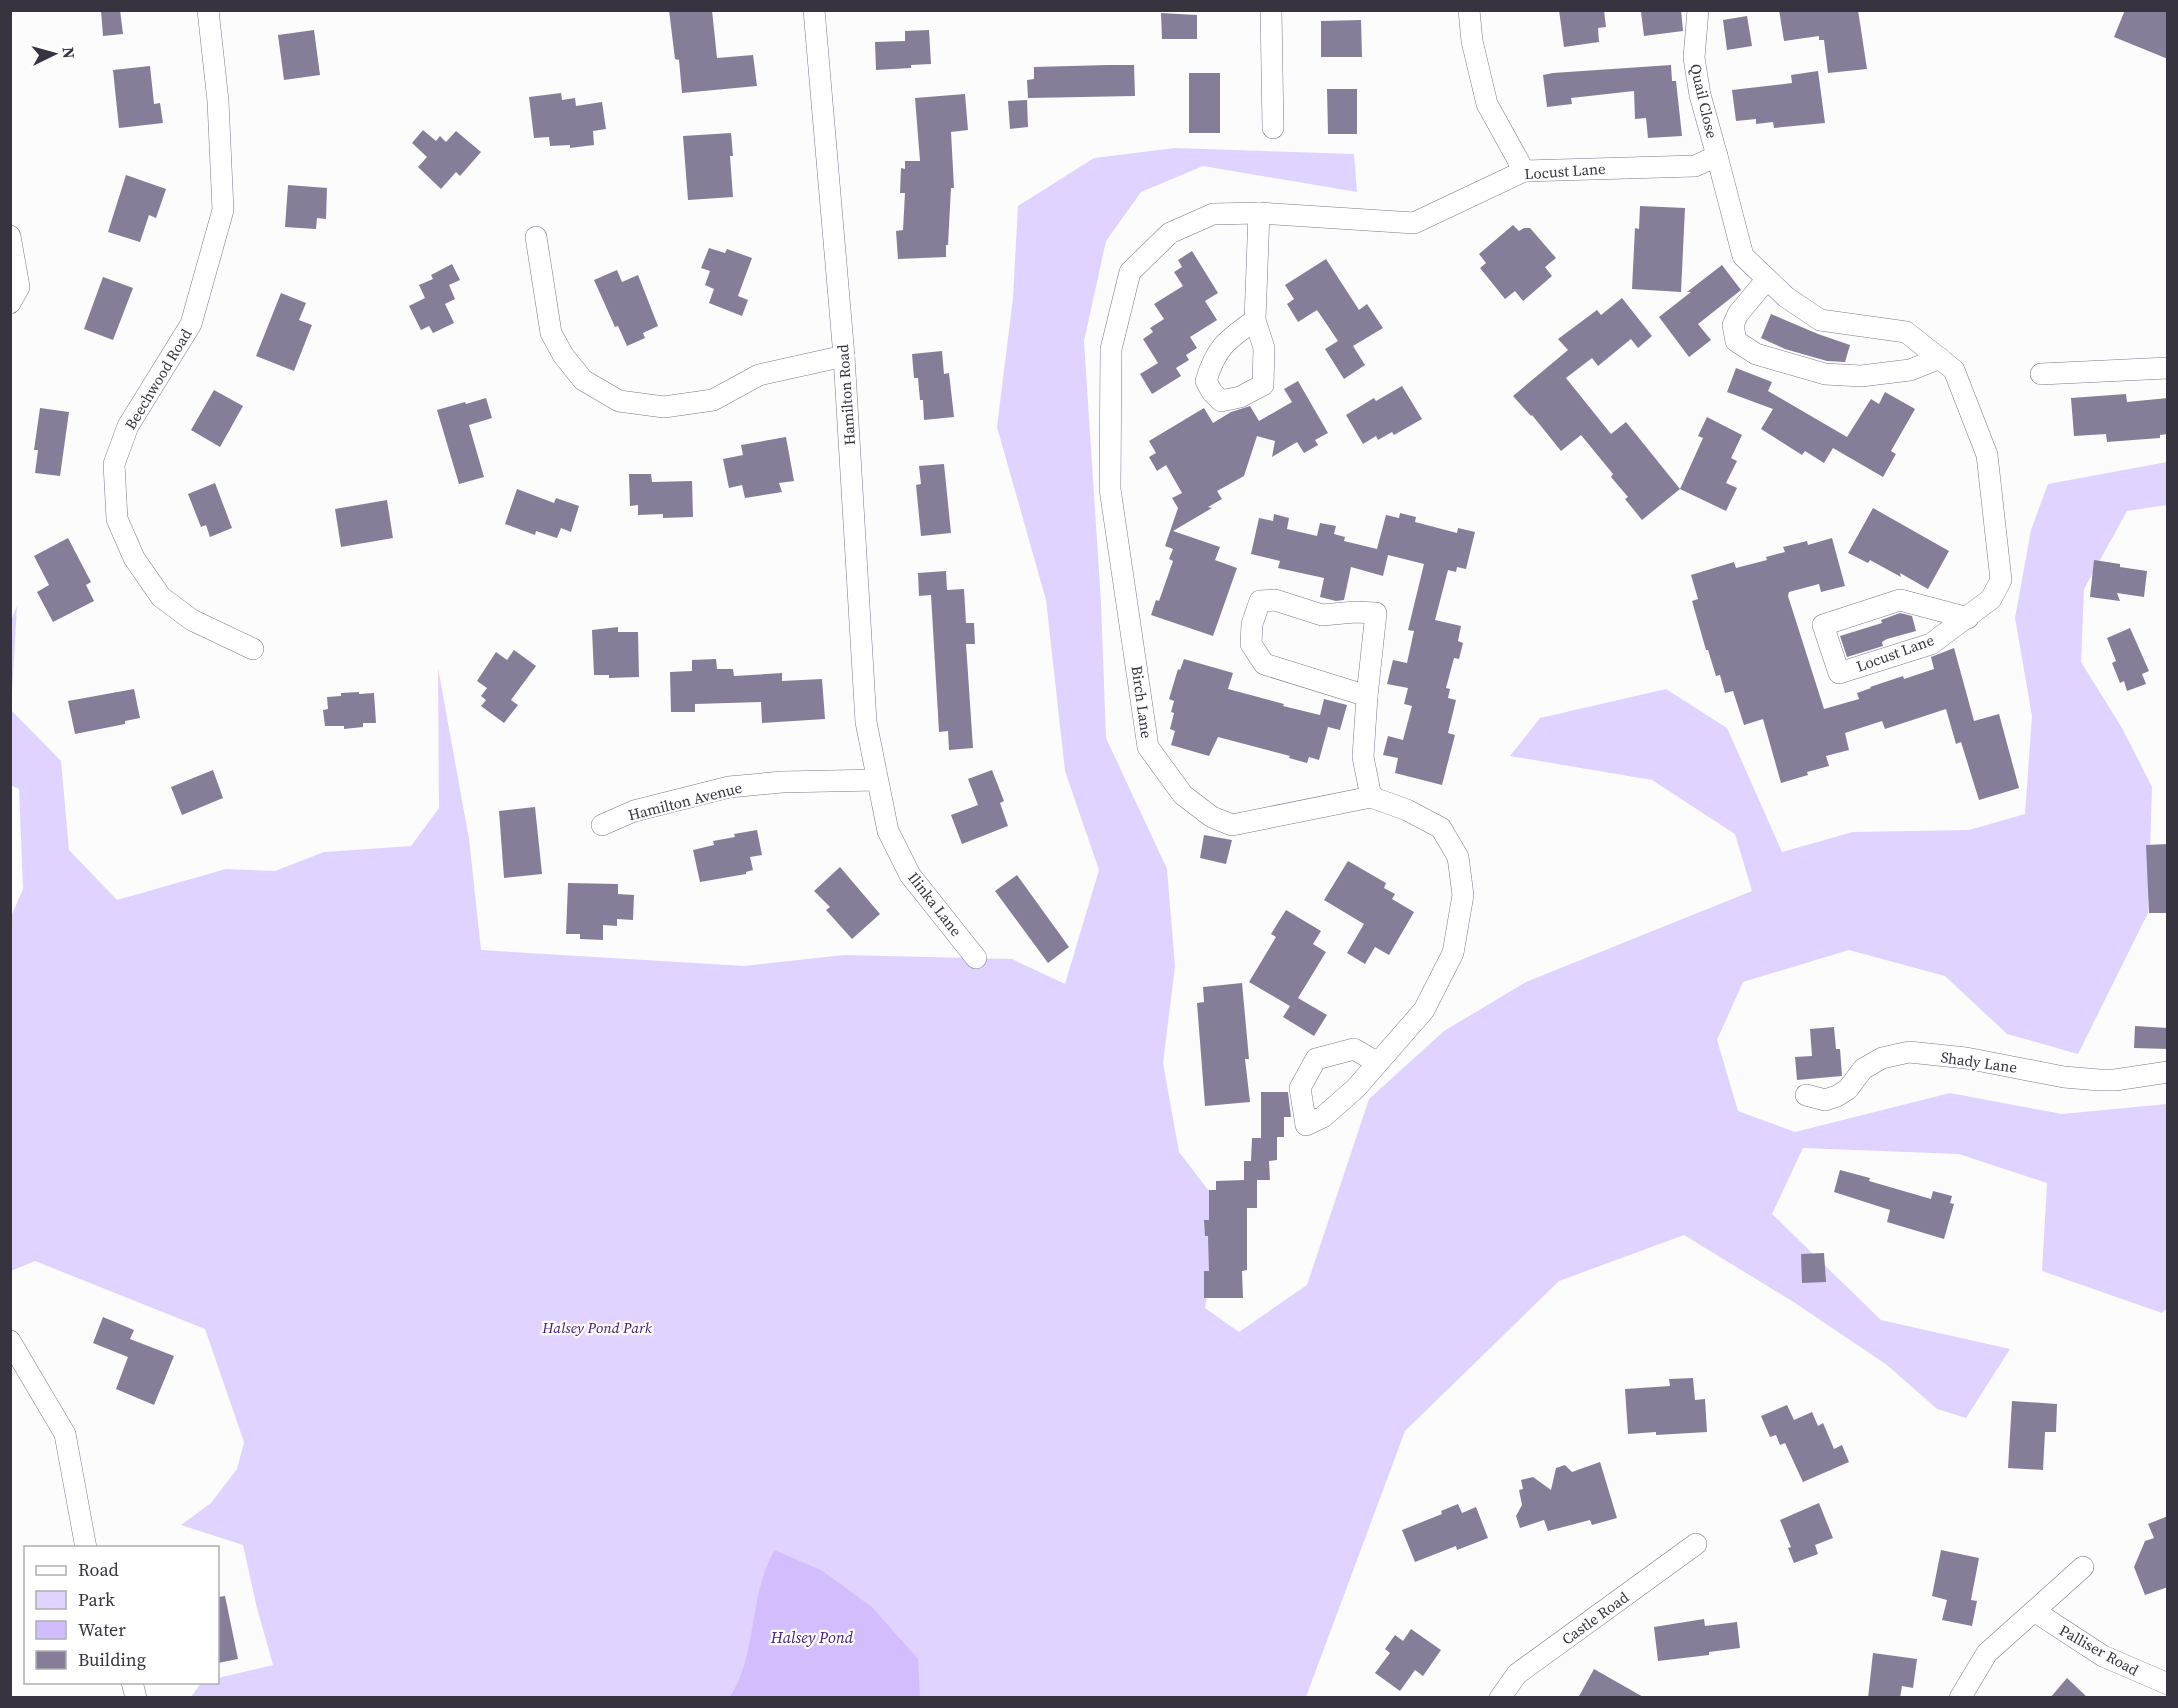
<svg xmlns="http://www.w3.org/2000/svg" width="2178" height="1708" font-family="'Source Serif 4',serif">
	<style>
		.green { fill: #e1d3ff }
		.water { fill: #d3befd }
		.building { fill: #867e98 }
		.lines { fill: none; stroke-linecap: round; stroke-linejoin: round }
		.street-casing { stroke: #7f7690; stroke-width: 22 }
		.street { stroke: #fff; stroke-width: 21 }
		.labels { text-anchor: middle; dominant-baseline: central; stroke-width: 4.5; stroke-linejoin: round; paint-order: stroke }
		.street-label { font-size: 15px; fill: #37343f; stroke: #fff }
		.park-label { font-size: 15px; font-style: italic; fill: #3f146c; stroke: #fff }
		.water-label { font-size: 16px; font-style: italic; fill: #482078; stroke: #fff }
	</style>
	<rect width="100%" height="100%" fill="#fcfcfc"/>
	<polygon class="green" points="1175,148 1354,154 1357,192 1203,166 1141,192 1106,241 1084,341 1101,602 1106,738 1167,869 1175,966 1163,1063 1179,1152 1222,1208 1205,1308 1239,1332 1307,1285 1369,1099 1444,1031 1526,982 1752,891 1735,834 1652,780 1510,756 1540,718 1666,689 1727,728 1782,852 1853,832 1969,830 2025,814 2032,716 2015,618 2031,530 2048,484 2167,462 2167,505 2127,511 2084,589 2081,662 2122,728 2152,787 2148,913 2078,1054 2007,1034 1945,976 1849,950 1743,982 1717,1040 1738,1111 1795,1132 1950,1093 2062,1114 2167,1104 2167,1308 2162,1313 2042,1271 2047,1183 1959,1154 1803,1148 1772,1214 1881,1320 2010,1349 1966,1418 1937,1409 1887,1365 1792,1301 1684,1235 1559,1281 1405,1431 1306,1697 191,1697 201,1683 218,1682 218,1678 273,1665 257,1608 243,1545 181,1525 211,1503 237,1469 244,1442 205,1329 35,1261 11,1271 10,919 23,889 19,789 10,785 10,623 17,606 11,710 61,761 69,850 117,900 226,869 275,871 324,852 411,846 439,808 438,668 469,839 481,950 744,966 844,955 1012,959 1065,984 1099,870 1065,771 1046,600 997,427 1013,298 1018,206 1094,158"/>
	<path class="water" d="M 774,1550 L 821,1570 L 872,1607 L 918,1659 L 920,1697 L 730,1697 C 754,1660 750,1612 765,1571 C 767,1564 771,1557 774,1550 Z"/>
	<g class="building">
		<polygon points="101,10 120,10 123,34 103,36"/>
		<polygon points="669,10 712,10 717,58 753,55 757,86 682,93 679,60 675,59"/>
		<polygon points="1559,10 1604,10 1606,27 1598,28 1599,42 1564,47"/>
		<polygon points="1651,10 1681,10 1683,31 1644,36 1641,12"/>
		<polygon points="1779,10 1858,10 1867,69 1828,73 1824,40 1819,40 1819,36 1784,41"/>
		<polygon points="2125,10 2168,10 2168,59 2114,37"/>
		<polygon points="1161,13 1197,15 1197,39 1162,39"/>
		<polygon points="1747,16 1752,46 1727,50 1723,20"/>
		<polygon points="1361,20 1362,57 1321,57 1321,21"/>
		<polygon points="314,30 320,75 284,80 278,35"/>
		<polygon points="929,30 931,64 911,65 911,68 876,70 875,42 905,41 905,31"/>
		<polygon points="1108,65 1134,65 1135,96 1028,98 1027,80 1034,79 1034,67"/>
		<polygon points="1671,65 1672,81 1676,81 1682,136 1648,138 1646,118 1635,119 1634,91 1571,98 1572,104 1547,107 1543,75 1553,73"/>
		<polygon points="150,66 154,104 160,103 163,123 119,128 113,70"/>
		<polygon points="1818,71 1825,123 1774,128 1773,122 1756,124 1756,119 1736,121 1732,90 1792,83 1791,75"/>
		<rect x="1189" y="73" width="31" height="60"/>
		<polygon points="1327,89 1357,89 1357,134 1328,134"/>
		<polygon points="561,93 562,100 575,98 576,106 602,102 606,129 593,131 594,145 570,148 570,145 550,146 549,137 534,138 529,97"/>
		<polygon points="965,94 968,130 951,132 954,188 951,188 948,245 946,245 946,257 898,259 896,231 903,230 905,193 900,193 901,168 905,169 905,161 920,161 915,98"/>
		<polygon points="1027,100 1028,127 1010,129 1008,101"/>
		<polygon points="423,130 436,141 440,136 446,142 456,131 481,152 460,176 456,172 441,189 418,167 427,157 412,143"/>
		<polygon points="731,133 733,156 730,156 733,197 688,200 683,136"/>
		<polygon points="126,175 166,189 156,218 149,215 140,242 108,232"/>
		<polygon points="288,185 327,188 326,219 317,218 316,229 285,227"/>
		<polygon points="1640,206 1685,208 1681,292 1632,289 1635,228 1639,229"/>
		<polygon points="1513,225 1519,231 1524,228 1530,228 1556,258 1545,267 1552,276 1523,301 1515,291 1505,299 1480,268 1486,263 1479,254"/>
		<polygon points="709,248 725,253 727,249 752,258 738,296 748,300 742,316 709,303 714,289 705,285 710,271 701,268"/>
		<polygon points="1192,251 1218,293 1205,301 1217,320 1190,337 1197,348 1186,355 1189,360 1176,368 1181,376 1152,394 1140,374 1158,363 1143,339 1153,332 1150,328 1164,319 1154,304 1183,286 1174,272 1182,267 1178,260"/>
		<polygon points="1326,259 1359,310 1367,304 1383,328 1353,346 1365,365 1344,379 1325,349 1338,341 1317,310 1298,322 1287,304 1294,299 1285,285"/>
		<polygon points="452,264 460,280 449,285 455,299 445,304 454,323 433,333 429,326 421,330 409,306 425,298 419,285 433,279 431,275"/>
		<polygon points="1722,265 1741,290 1698,324 1711,340 1689,357 1659,317 1691,292 1687,292"/>
		<polygon points="617,270 622,282 638,275 658,326 643,333 645,338 627,346 618,326 615,327 594,280"/>
		<polygon points="103,277 133,288 113,340 84,329"/>
		<polygon points="281,293 306,303 299,320 312,325 294,371 256,356"/>
		<polygon points="1622,298 1652,336 1638,348 1631,339 1598,366 1592,358 1566,378 1611,434 1626,422 1680,489 1642,520 1625,499 1628,497 1611,477 1613,474 1581,435 1561,451 1532,415 1531,416 1513,396 1568,350 1558,339 1597,310 1601,315"/>
		<polygon points="1771,314 1818,334 1850,345 1845,362 1827,361 1785,349 1761,338"/>
		<polygon points="942,351 944,374 949,373 954,417 924,420 923,400 920,400 918,378 914,378 912,354"/>
		<polygon points="1736,368 1772,382 1768,391 1847,437 1871,399 1879,404 1885,392 1915,409 1891,451 1896,454 1883,477 1833,448 1824,463 1805,451 1802,455 1761,429 1773,409 1727,392"/>
		<polygon points="1298,381 1328,433 1315,440 1318,445 1304,453 1297,442 1272,457 1275,441 1257,436 1244,476 1217,491 1222,499 1208,507 1212,508 1173,531 1220,547 1215,560 1237,568 1213,636 1151,615 1156,600 1159,601 1173,561 1169,559 1173,549 1165,546 1178,508 1172,498 1182,493 1166,465 1157,471 1149,457 1156,453 1149,441 1204,408 1213,423 1231,412 1250,406 1259,421 1292,402 1284,389"/>
		<polygon points="1402,386 1422,419 1394,435 1392,432 1378,440 1376,436 1363,444 1346,415 1374,398 1376,401"/>
		<polygon points="214,390 243,406 220,447 191,430"/>
		<polygon points="2126,394 2127,402 2168,398 2168,434 2160,435 2160,438 2107,442 2106,434 2074,436 2071,398"/>
		<polygon points="486,398 492,418 469,425 484,477 459,484 437,410 465,402 466,404"/>
		<polygon points="40,408 69,412 60,476 35,473 38,450 34,450"/>
		<polygon points="1707,417 1742,435 1731,458 1737,461 1726,483 1737,488 1726,511 1680,489 1703,438 1698,436"/>
		<polygon points="786,437 794,481 779,483 782,492 745,498 742,485 729,488 723,459 743,455 741,445"/>
		<polygon points="944,464 951,533 921,536 916,485 921,484 919,466"/>
		<polygon points="629,474 651,474 652,482 692,481 693,517 663,518 663,514 638,515 638,505 630,506"/>
		<polygon points="215,483 232,528 210,537 206,525 201,527 188,494"/>
		<polygon points="517,489 554,503 556,498 579,506 571,532 561,528 557,538 536,531 535,535 505,524"/>
		<polygon points="387,500 393,538 341,547 335,509"/>
		<polygon points="1873,508 1949,551 1928,589 1900,573 1901,577 1870,560 1868,563 1848,553"/>
		<polygon points="1400,513 1416,517 1415,522 1457,533 1458,528 1475,532 1466,569 1457,567 1456,572 1448,570 1435,620 1461,626 1458,641 1463,643 1459,659 1454,658 1446,688 1450,689 1448,698 1456,700 1448,733 1455,735 1442,785 1395,773 1398,758 1383,755 1388,736 1403,740 1412,706 1404,704 1408,688 1387,684 1393,660 1407,663 1414,631 1408,630 1424,564 1388,555 1383,576 1351,567 1344,600 1336,601 1320,597 1324,578 1278,568 1280,561 1251,554 1259,518 1273,521 1274,514 1289,518 1287,529 1317,536 1320,523 1336,526 1334,534 1345,537 1344,541 1377,549 1386,515 1399,518"/>
		<polygon points="68,538 91,582 86,585 94,601 53,622 37,592 49,585 34,556"/>
		<polygon points="1832,538 1845,586 1821,592 1819,584 1789,592 1788,596 1824,709 1859,699 1857,693 1871,688 1870,687 1903,676 1904,679 1934,669 1931,657 1954,648 1974,721 1999,714 2019,788 1979,800 1961,742 1956,744 1946,709 1885,729 1882,721 1845,733 1849,750 1826,756 1829,766 1807,772 1808,775 1781,783 1763,719 1744,725 1733,691 1725,693 1720,675 1716,676 1708,650 1706,650 1692,601 1698,599 1691,575 1734,562 1736,568 1767,560 1766,557 1785,552 1783,547 1807,541 1808,545"/>
		<polygon points="2094,560 2120,564 2120,567 2147,571 2144,597 2117,593 2120,601 2090,597"/>
		<polygon points="946,571 947,590 964,589 966,623 974,623 975,644 966,644 973,748 949,750 948,731 939,732 931,595 919,596 918,573"/>
		<polygon points="1900,613 1912,616 1916,631 1887,639 1882,642 1883,646 1847,657 1840,636 1882,623 1881,620"/>
		<polygon points="618,627 618,632 638,632 639,677 609,678 609,675 594,675 592,630"/>
		<polygon points="2130,628 2149,671 2142,674 2146,684 2127,691 2124,681 2120,683 2112,663 2116,661 2107,638"/>
		<polygon points="514,650 536,666 511,700 518,705 504,723 481,706 486,700 481,696 487,688 477,681 496,652 507,660"/>
		<polygon points="716,659 717,669 733,669 734,676 782,673 782,681 822,679 825,719 762,723 761,702 695,704 695,712 671,712 670,672 692,671 692,660"/>
		<polygon points="1184,659 1233,673 1228,689 1284,704 1283,706 1320,715 1324,699 1347,705 1340,730 1328,727 1319,760 1309,757 1307,763 1289,758 1290,756 1218,737 1209,756 1171,745 1175,731 1170,729 1174,713 1171,712 1174,701 1169,699 1178,669 1180,670"/>
		<polygon points="134,689 140,718 125,721 125,724 75,734 68,701"/>
		<polygon points="359,692 359,694 374,693 376,723 363,723 363,727 344,729 344,726 325,726 323,710 328,709 327,697 341,696 341,693"/>
		<polygon points="213,770 223,798 182,815 171,787"/>
		<polygon points="992,770 1004,801 1000,803 1008,826 962,844 951,815 978,805 968,779"/>
		<polygon points="535,807 542,874 504,878 499,811"/>
		<polygon points="757,830 762,855 750,857 753,870 746,872 746,874 700,882 693,850 714,845 713,841 735,837 734,834"/>
		<polygon points="1204,835 1232,840 1226,864 1200,858"/>
		<polygon points="2168,844 2168,913 2149,913 2146,845"/>
		<polygon points="1348,861 1386,883 1384,888 1395,894 1392,899 1414,912 1389,955 1375,947 1365,964 1347,953 1364,924 1324,900"/>
		<polygon points="840,867 880,914 852,939 826,910 830,907 814,891"/>
		<polygon points="1017,875 1069,947 1048,963 995,891"/>
		<polygon points="568,883 618,884 618,894 634,895 633,920 617,919 617,926 603,925 603,940 580,939 580,934 566,934"/>
		<polygon points="1286,910 1321,931 1313,944 1326,952 1298,998 1327,1015 1314,1036 1283,1017 1290,1006 1249,982 1276,937 1271,934"/>
		<polygon points="1242,983 1249,1059 1245,1059 1250,1102 1205,1106 1197,1003 1204,1002 1203,987"/>
		<polygon points="2135,1026 2168,1028 2168,1049 2134,1048"/>
		<polygon points="1834,1027 1836,1049 1840,1049 1842,1076 1797,1080 1795,1057 1812,1056 1810,1029"/>
		<polygon points="1261,1092 1288,1092 1291,1117 1284,1117 1284,1137 1277,1137 1277,1160 1269,1161 1270,1180 1257,1180 1257,1208 1247,1208 1247,1270 1242,1271 1243,1298 1204,1298 1204,1271 1209,1271 1208,1236 1205,1236 1204,1220 1209,1220 1209,1190 1216,1190 1216,1181 1244,1180 1244,1161 1251,1161 1252,1138 1261,1138"/>
		<polygon points="1840,1170 1870,1178 1869,1181 1931,1199 1933,1191 1952,1196 1950,1203 1954,1204 1944,1239 1887,1222 1890,1210 1834,1192"/>
		<polygon points="1824,1253 1826,1282 1802,1283 1801,1254"/>
		<polygon points="103,1317 134,1330 130,1339 174,1356 154,1405 116,1389 128,1357 93,1343"/>
		<polygon points="1693,1378 1695,1400 1705,1399 1707,1432 1656,1435 1656,1432 1628,1434 1625,1389 1670,1386 1669,1379"/>
		<polygon points="2012,1401 2057,1404 2056,1432 2045,1432 2043,1470 2008,1468"/>
		<polygon points="1787,1405 1794,1420 1812,1412 1818,1426 1823,1423 1834,1449 1842,1445 1849,1462 1803,1482 1785,1443 1780,1445 1776,1435 1770,1437 1761,1416"/>
		<polygon points="1600,1462 1617,1518 1592,1525 1590,1520 1548,1531 1544,1520 1520,1528 1516,1516 1522,1505 1519,1490 1523,1489 1521,1480 1533,1477 1551,1490 1556,1468 1565,1465 1572,1472"/>
		<polygon points="1819,1503 1833,1538 1815,1545 1818,1554 1794,1563 1788,1548 1791,1547 1780,1520"/>
		<polygon points="1458,1504 1462,1513 1476,1507 1488,1538 1457,1550 1456,1546 1415,1562 1402,1530 1442,1514 1441,1511"/>
		<polygon points="2168,1516 2168,1587 2145,1595 2134,1567 2145,1541 2154,1538 2148,1524"/>
		<polygon points="1941,1550 1979,1558 1971,1600 1977,1601 1972,1626 1942,1620 1947,1600 1932,1596"/>
		<polygon points="225,1596 238,1659 218,1663 218,1597"/>
		<polygon points="1704,1619 1705,1626 1737,1622 1740,1648 1709,1652 1709,1655 1658,1661 1654,1627"/>
		<polygon points="1411,1629 1441,1650 1423,1676 1415,1670 1400,1691 1375,1673 1390,1653 1385,1649 1395,1635 1403,1641"/>
		<polygon points="1873,1653 1917,1659 1913,1688 1902,1686 1900,1698 1868,1698"/>
		<polygon points="1594,1669 1645,1698 1578,1698"/>
		<polygon points="2067,1678 2088,1698 2050,1698"/>
	</g>
	<g class="lines">
		<g class="street-casing">
			<g id="street">
				<polyline points="208,10 218,101 223,210 191,324 128,426 114,464 117,519 134,558 161,597 192,620 253,649"/>
				<polyline points="814,10 844,356 866,722 888,831 910,875 976,958"/>
				<polyline points="1271,10 1273,128"/>
				<polyline points="1469,10 1472,41 1487,104 1524,171"/>
				<polyline points="1698,10 1694,58 1700,95 1717,156"/>
				<polyline points="10,236 19,287 10,303"/>
				<polyline points="536,237 551,333 563,355 583,380 619,401 664,407 713,400 759,375 844,356"/>
				<polyline points="1767,279 1738,314 1733,325 1736,341 1756,354 1825,374 1861,376 1910,370 1940,358"/>
				<path d="M 1255,320 C 1227,340 1216,347 1206,381 L 1212,392 L 1221,401 L 1240,397 L 1263,385 L 1264,348 L 1255,320 L 1259,213"/>
				<polyline points="2041,374 2168,368"/>
				<polygon points="1275,600 1322,615 1355,612 1376,613 1367,696 1264,664 1251,644 1252,624 1260,601"/>
				<polyline points="1367,696 1363,757 1371,797"/>
				<polyline points="602,825 634,811 729,787 782,782 877,780"/>
				<polyline points="1378,1063 1354,1049 1316,1059 1300,1088 1306,1125 1323,1117 1356,1088 1424,1010 1453,953 1463,895 1458,857 1441,828 1407,810 1371,797 1232,825 1212,817 1183,795 1148,747 1110,489 1111,349 1130,272 1170,233 1213,214 1259,213 1414,223 1524,171 1695,166 1717,156 1743,256 1786,297 1820,320 1906,332 1954,370 1987,455 2001,580 1991,599 1931,644 1839,673 1823,625 1900,600 1968,618"/>
				<polyline points="1806,1095 1825,1100 1837,1096 1848,1089 1863,1069 1882,1058 1909,1052 1966,1058 2064,1077 2099,1080 2115,1080 2168,1072"/>
				<polyline points="10,1341 65,1434 86,1548"/>
				<polyline points="2034,1611 2083,1567"/>
				<polyline points="132,1682 136,1698"/>
				<polyline points="1500,1698 1517,1674 1696,1544"/>
				<polyline points="1960,1698 1987,1653 2034,1611 2103,1656 2168,1684"/>
			</g>
		</g>
		<use href="#street" class="street"/>
	</g>
	<g class="labels">
		<g class="street-label">
			<text transform="translate(1704 101) rotate(77)">Quail Close</text>
			<text transform="translate(1565 171) rotate(-4)">Locust Lane</text>
			<text transform="translate(158 379) rotate(-59)">Beechwood Road</text>
			<text transform="translate(846 395) rotate(-94)">Hamilton Road</text>
			<text transform="translate(1895 653) rotate(-20)">Locust Lane</text>
			<text transform="translate(1142 702) rotate(82)">Birch Lane</text>
			<text transform="translate(685 801) rotate(-14)">Hamilton Avenue</text>
			<text transform="translate(935 904) rotate(52)">Ilinka Lane</text>
			<text transform="translate(1979 1062) rotate(8)">Shady Lane</text>
			<text transform="translate(1595 1618) rotate(-36)">Castle Road</text>
			<text transform="translate(2099 1650) rotate(29)">Palliser Road</text>
		</g>
		<g class="park-label">
			<text x="597" y="1327">Halsey Pond Park</text>
		</g>
		<g class="water-label">
			<text x="812" y="1637">Halsey Pond</text>
		</g>
	</g>
	<rect width="2178" height="1708" fill="none" stroke="#37343f" stroke-width="24"/>
	<rect x="24" y="1546" width="195" height="138" fill="#ffffff" stroke="#afaeb2" stroke-width="1.5"/>
	<rect x="36" y="1566" width="30" height="9" fill="#ffffff" stroke="#afaeb2" stroke-width="1.5"/>
	<text x="78" y="1576" font-size="18" fill="#37343f">Road</text>
	<rect x="36" y="1591" width="30" height="18" fill="#e1d3ff" stroke="#afaeb2" stroke-width="1.5"/>
	<text x="78" y="1606" font-size="18" fill="#37343f">Park</text>
	<rect x="36" y="1621" width="30" height="18" fill="#d3befd" stroke="#afaeb2" stroke-width="1.5"/>
	<text x="78" y="1636" font-size="18" fill="#37343f">Water</text>
	<rect x="36" y="1651" width="30" height="18" fill="#867e98" stroke="#afaeb2" stroke-width="1.5"/>
	<text x="78" y="1666" font-size="18" fill="#37343f">Building</text>
	<g transform="translate(54 54) rotate(85)" stroke="#ffffff" stroke-width="4.5" paint-order="stroke">
	<path d="M0-4.5L10 22L0 15L-10 22Z" fill="#37343f"/>
	<text y="-9" font-size="16" font-weight="bold" text-anchor="middle" fill="#37343f">N</text>
	</g>
</svg>
